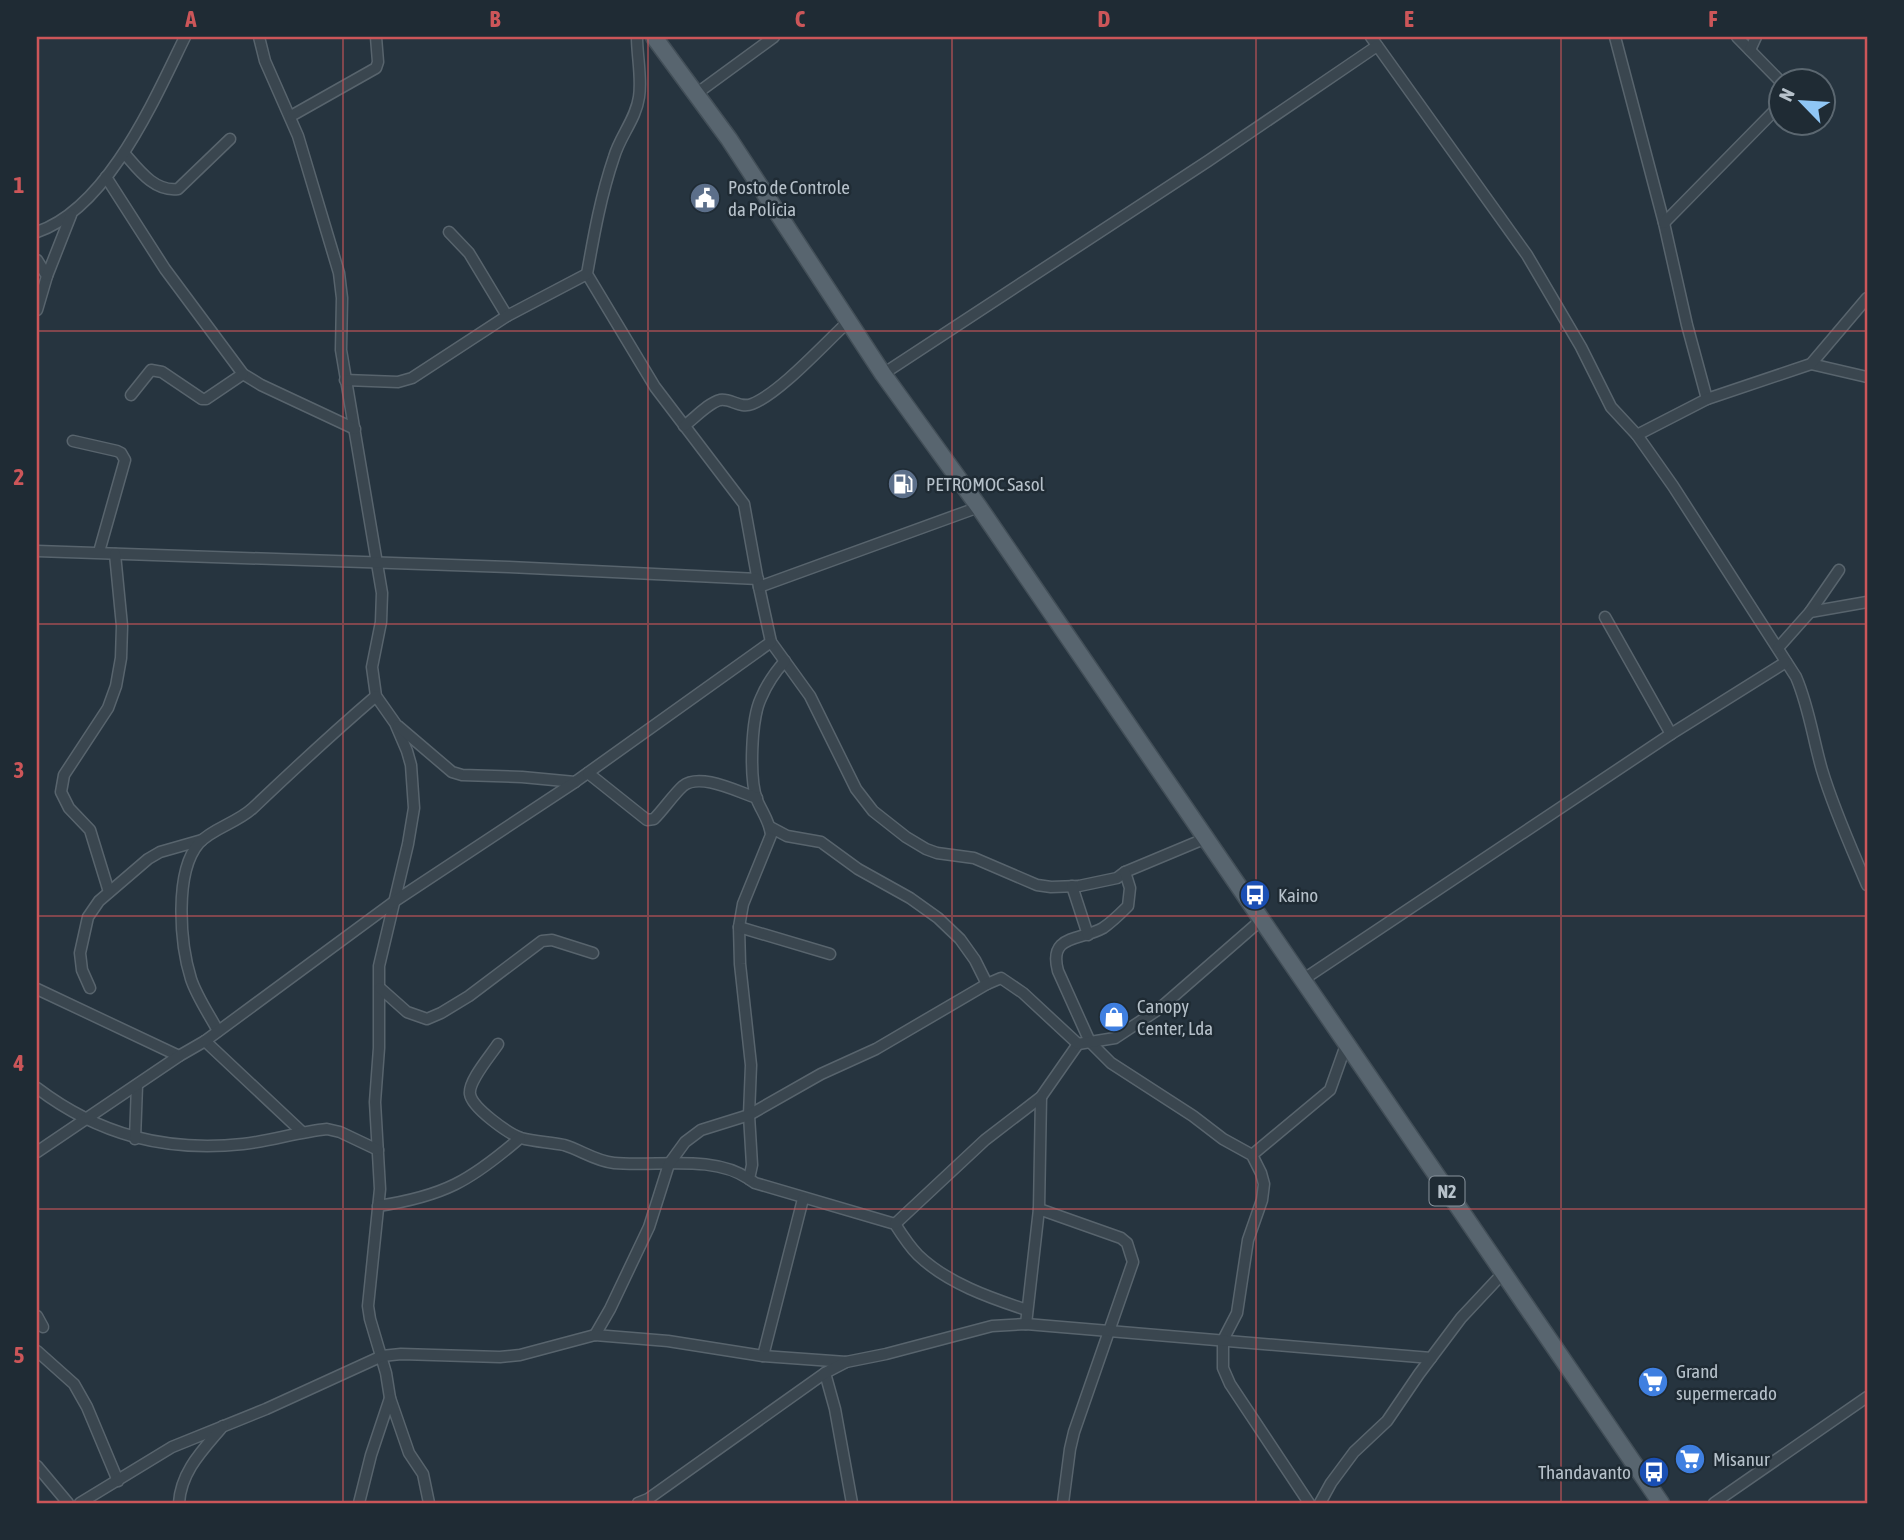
<svg xmlns="http://www.w3.org/2000/svg" width="1904" height="1540" font-family="'Asap Condensed',sans-serif">
	<style>
		.lines { fill: none; stroke-linecap: round; stroke-linejoin: round }
		.street-casing { stroke: #58646d; stroke-width: 13 }
		.primary-casing { stroke: #434f58; stroke-width: 19 }
		.street { stroke: #3a464f; stroke-width: 10 }
		.primary { stroke: #58656f; stroke-width: 16 }
		.grid { fill: none; stroke: #cc5659; stroke-width: 2; stroke-opacity: 0.55 }
		.labels { text-anchor: middle; dominant-baseline: central; stroke-width: 5; stroke-linejoin: round; paint-order: stroke }
		.shield { fill: #1f2b34; stroke: #89949d; stroke-width: 2 }
		.shield-label { font-size: 18px; font-weight: bold; fill: #b6c1ca }
		.poi-label { font-size: 19px; fill: #b6c1ca; stroke: #1f2b34; text-anchor: start }
		.neatline { fill: none; stroke: #cc5659; stroke-width: 2.5 }
		.grid-label { font-size: 23px; text-anchor: middle; font-weight: bold; fill: #cc5659 }
	</style>
	<rect width="100%" height="100%" fill="#26343f"/>
	<g class="lines">
		<g class="street-casing">
			<g id="street">
				<polyline points="259,37 265,61 298,136 339,273 342,298 341,350 382,593 381,622 372,667 376,696 395,723 407,751 411,765 414,808 408,844 379,966 379,1048 375,1102 380,1189 368,1306 370,1319 386,1373 390,1398 409,1453 423,1474 429,1503"/>
				<path d="M 637,37 C 637,56 642,78 639,97 C 636,119 620,136 614,157 C 601,195 594,234 587,274 L 655,387 L 744,504 L 759,587 L 771,642 L 810,696 L 856,789 L 873,811 L 906,837 L 926,849 L 937,853 L 974,858 L 1037,885 L 1051,887 L 1079,886 L 1117,878 L 1125,872 L 1204,839"/>
				<path d="M 1371,37 L 1527,255 L 1581,347 L 1611,407 L 1637,435 L 1673,486 L 1796,677 C 1809,707 1813,739 1822,770 C 1834,810 1851,847 1867,885"/>
				<polyline points="1615,37 1664,223 1687,325 1707,399"/>
				<polyline points="1737,37 1782,83"/>
				<polyline points="1750,50 1756,37"/>
				<polyline points="696,94 774,37"/>
				<polyline points="291,116 376,68 378,62 376,37"/>
				<path d="M 124,153 C 138,169 154,192 178,189 L 230,139"/>
				<polyline points="106,177 165,269 243,374 261,385 355,429"/>
				<polyline points="1664,223 1782,103"/>
				<path d="M 37,232 C 108,208 154,100 185,37"/>
				<polyline points="449,232 469,253 507,316"/>
				<polyline points="37,260 47,276 37,310"/>
				<polyline points="47,276 71,215"/>
				<polyline points="1811,364 1867,377"/>
				<polyline points="883,374 1208,161 1377,46"/>
				<polyline points="345,380 398,382 412,378 507,316 587,274"/>
				<polyline points="131,395 151,370 162,372 202,399 206,399 243,374"/>
				<path d="M 684,426 C 694,419 708,403 720,400 C 731,398 740,409 752,404 C 780,393 824,344 848,322"/>
				<polyline points="1637,435 1707,399 1811,364 1867,298"/>
				<polyline points="73,441 117,451 121,453 125,460 99,552"/>
				<polyline points="37,551 509,567 758,579"/>
				<polyline points="759,587 979,507"/>
				<polyline points="1810,612 1867,602"/>
				<polyline points="1605,617 1671,734"/>
				<polyline points="1778,648 1810,612 1839,570"/>
				<path d="M 785,661 C 775,672 767,684 761,698 C 751,719 749,778 757,800 C 762,812 770,822 771,835 L 743,904 L 739,927 L 740,964 L 751,1065 L 749,1115 L 752,1165 L 749,1179 L 755,1183 L 895,1224 C 902,1235 909,1246 918,1255 C 947,1283 990,1298 1027,1310"/>
				<polyline points="398,726 452,772 462,775 522,777 575,782 771,642"/>
				<path d="M 588,773 L 647,820 L 654,819 C 664,809 673,795 683,786 C 700,772 738,792 757,798"/>
				<polyline points="770,827 787,836 821,842 858,869 910,898 938,918 960,939 975,960 987,984"/>
				<path d="M 1125,872 L 1130,888 L 1128,906 C 1121,913 1112,922 1103,928 C 1080,941 1048,934 1058,971 L 1090,1042 L 1111,1063 L 1193,1116 L 1223,1139 L 1252,1155 L 1261,1173 L 1264,1184 L 1262,1200 L 1248,1240 L 1237,1313 L 1223,1340 L 1223,1368 L 1230,1384 L 1309,1503"/>
				<polyline points="1072,886 1088,935"/>
				<polyline points="109,892 90,830 69,808 61,792 64,775 108,708 116,686 121,658 122,626 115,554"/>
				<polyline points="739,927 830,954"/>
				<polyline points="1301,981 1671,734 1786,662"/>
				<polyline points="90,988 82,970 80,953 88,917 99,901 148,859 160,852 202,840"/>
				<polyline points="380,988 407,1012 427,1019 441,1013 469,996 542,941 552,940 593,953"/>
				<polyline points="37,989 179,1056"/>
				<path d="M 218,1031 C 209,1014 197,997 191,979 C 180,944 174,872 199,843 C 213,828 237,823 253,808 C 293,770 334,732 376,696"/>
				<polyline points="205,1041 302,1132"/>
				<path d="M 498,1044 C 491,1055 468,1081 470,1094 C 472,1108 509,1134 521,1138 C 535,1142 550,1142 564,1145 C 581,1150 595,1161 614,1163 C 656,1167 713,1154 749,1179"/>
				<path d="M 37,1088 C 99,1135 165,1152 243,1144 C 271,1141 298,1132 327,1129 L 340,1132 L 378,1150"/>
				<polyline points="135,1139 137,1085"/>
				<polyline points="37,1152 179,1056 205,1041 395,901 575,782"/>
				<polyline points="1252,1155 1330,1090 1346,1045"/>
				<path d="M 378,1206 C 444,1196 470,1181 520,1138"/>
				<polyline points="1039,1209 1121,1238 1127,1243 1133,1262 1074,1432 1070,1449 1063,1503"/>
				<polyline points="895,1224 985,1140 1041,1097 1078,1044"/>
				<polyline points="37,1316 43,1327"/>
				<polyline points="1026,1324 1039,1209 1041,1097"/>
				<polyline points="595,1335 610,1309 649,1227 669,1164 685,1142 701,1130 749,1115 821,1074 876,1049 987,984 1001,978 1023,993 1078,1044 1115,1038 1159,1009 1260,921"/>
				<polyline points="37,1351 74,1384 87,1407 118,1481"/>
				<polyline points="763,1356 803,1199"/>
				<polyline points="825,1373 835,1409 852,1503"/>
				<polyline points="37,1466 68,1503"/>
				<polyline points="80,1503 172,1447 266,1409 382,1356 401,1354 500,1357 520,1355 595,1335 668,1341 763,1356 846,1362 886,1354 992,1326 1026,1324 1431,1358"/>
				<path d="M 179,1503 C 181,1471 203,1450 223,1426"/>
				<polyline points="359,1503 371,1455 390,1398"/>
				<polyline points="638,1503 648,1499 825,1373 846,1362"/>
				<polyline points="1320,1503 1331,1483 1354,1452 1387,1421 1419,1374 1461,1318 1504,1272"/>
				<polyline points="1714,1503 1867,1397"/>
			</g>
		</g>
		<g class="primary-casing">
			<polyline id="primary" points="654,37 729,139 883,374 979,507 1661,1503"/>
		</g>
		<use href="#street" class="street"/>
		<use href="#primary" class="primary"/>
	</g>
	<path class="grid" d="M 343,37 L 343,1503M 648,37 L 648,1503M 952,37 L 952,1503M 1256,37 L 1256,1503M 1561,37 L 1561,1503M 37,331 L 1867,331M 37,624 L 1867,624M 37,916 L 1867,916M 37,1209 L 1867,1209"/>
	<defs>
		<g id="civic-disc" transform="scale(1.575)"><circle r="9.5" fill="#5c6f8a" stroke="#1f2b34"/><path d="M-.6-6.5H3V-4.5H.6V-3L4-1V1h2V6H-6V1h2V-1L-.6-3ZM-1.2 2.5V6h2.4V2.5Z" fill="#fff"/></g>
		<g id="fuel-disc" transform="scale(1.575)"><circle r="9.5" fill="#5c6f8a" stroke="#1f2b34"/><path d="M-5.5-6h7V0h2V4h1.3V-2.5L3-4.5l.8-.8L6-3V5H2.5V1h-1V6h-7ZM-4.2-4.7v3.2H.2V-4.7Z" fill="#fff"/></g>
		<g id="bus-disc" transform="scale(1.575)"><circle r="9.5" fill="#1a4fb4" stroke="#1f2b34"/><path d="M-5-6H5V4H4V6H2V4H-2V6H-4V4H-5ZM-3.5-4V0h7V-4ZM-3.5 1.2v1.5H-2V1.2ZM2 1.2v1.5H3.5V1.2Z" fill="#fff"/></g>
		<g id="shop-disc" transform="scale(1.575)"><circle r="9.5" fill="#3f7fe0" stroke="#1f2b34"/><path d="M-5-2.5h2.3a2.7 3.5 0 0 1 5.4 0H5L5.5 6h-11ZM-1.5-2.5h3a1.5 2.3 0 0 0-3 0Z" fill="#fff"/></g>
		<g id="supermarket-disc" transform="scale(1.575)"><circle r="9.5" fill="#3f7fe0" stroke="#1f2b34"/><path d="M-6-5.5h2.5l.6 2H6L4.5 2H-2.5L-4.4-4H-6ZM-1.5 3.2a1.3 1.3 0 1 0 .1 0ZM3 3.2a1.3 1.3 0 1 0 .1 0Z" fill="#fff"/></g>
	</defs>
	<g fill-rule="evenodd">
		<use href="#civic-disc" x="705" y="198"/>
		<use href="#fuel-disc" x="903" y="484"/>
		<use href="#bus-disc" x="1255" y="895"/>
		<use href="#shop-disc" x="1114" y="1017"/>
		<use href="#supermarket-disc" x="1653" y="1382"/>
		<use href="#supermarket-disc" x="1690" y="1459"/>
		<use href="#bus-disc" x="1654" y="1472"/>
	</g>
	<g class="labels">
		<rect class="shield" x="1429.5" y="1176.5" width="35" height="29" rx="5"/>
		<g class="shield-label">
			<text x="1447" y="1191">N2</text>
		</g>
		<g class="poi-label">
			<text x="728" y="187">Posto de Controle<tspan x="728" dy="22">da Polícia</tspan></text>
			<text x="926" y="484">PETROMOC Sasol</text>
			<text x="1278" y="895">Kaino</text>
			<text x="1137" y="1006">Canopy<tspan x="1137" dy="22">Center, Lda</tspan></text>
			<text x="1676" y="1371">Grand<tspan x="1676" dy="22">supermercado</tspan></text>
			<text x="1713" y="1459">Misanur</text>
			<text x="1631" y="1472" text-anchor="end">Thandavanto</text>
		</g>
	</g>
	<rect width="1904" height="1540" fill="none" stroke="#1f2b34" stroke-width="77"/>
	<g transform="translate(1802 102) rotate(295)"><circle r="33" fill="#1f2b34" stroke="#5b6770" stroke-width="2"/>
	<path d="M0-5L12 26L0 18L-12 26Z" fill="#8fc6f5"/>
	<text y="-10" font-size="19" font-weight="bold" text-anchor="middle" fill="#b6c1ca">N</text>
	</g>
	<rect x="38" y="38" width="1828" height="1464" class="neatline"/>
	<g class="grid-label">
		<text x="191" y="27">A</text>
		<text x="495" y="27">B</text>
		<text x="800" y="27">C</text>
		<text x="1104" y="27">D</text>
		<text x="1409" y="27">E</text>
		<text x="1713" y="27">F</text>
		<text x="19" y="193">1</text>
		<text x="19" y="485">2</text>
		<text x="19" y="778">3</text>
		<text x="19" y="1071">4</text>
		<text x="19" y="1363">5</text>
	</g>
</svg>
